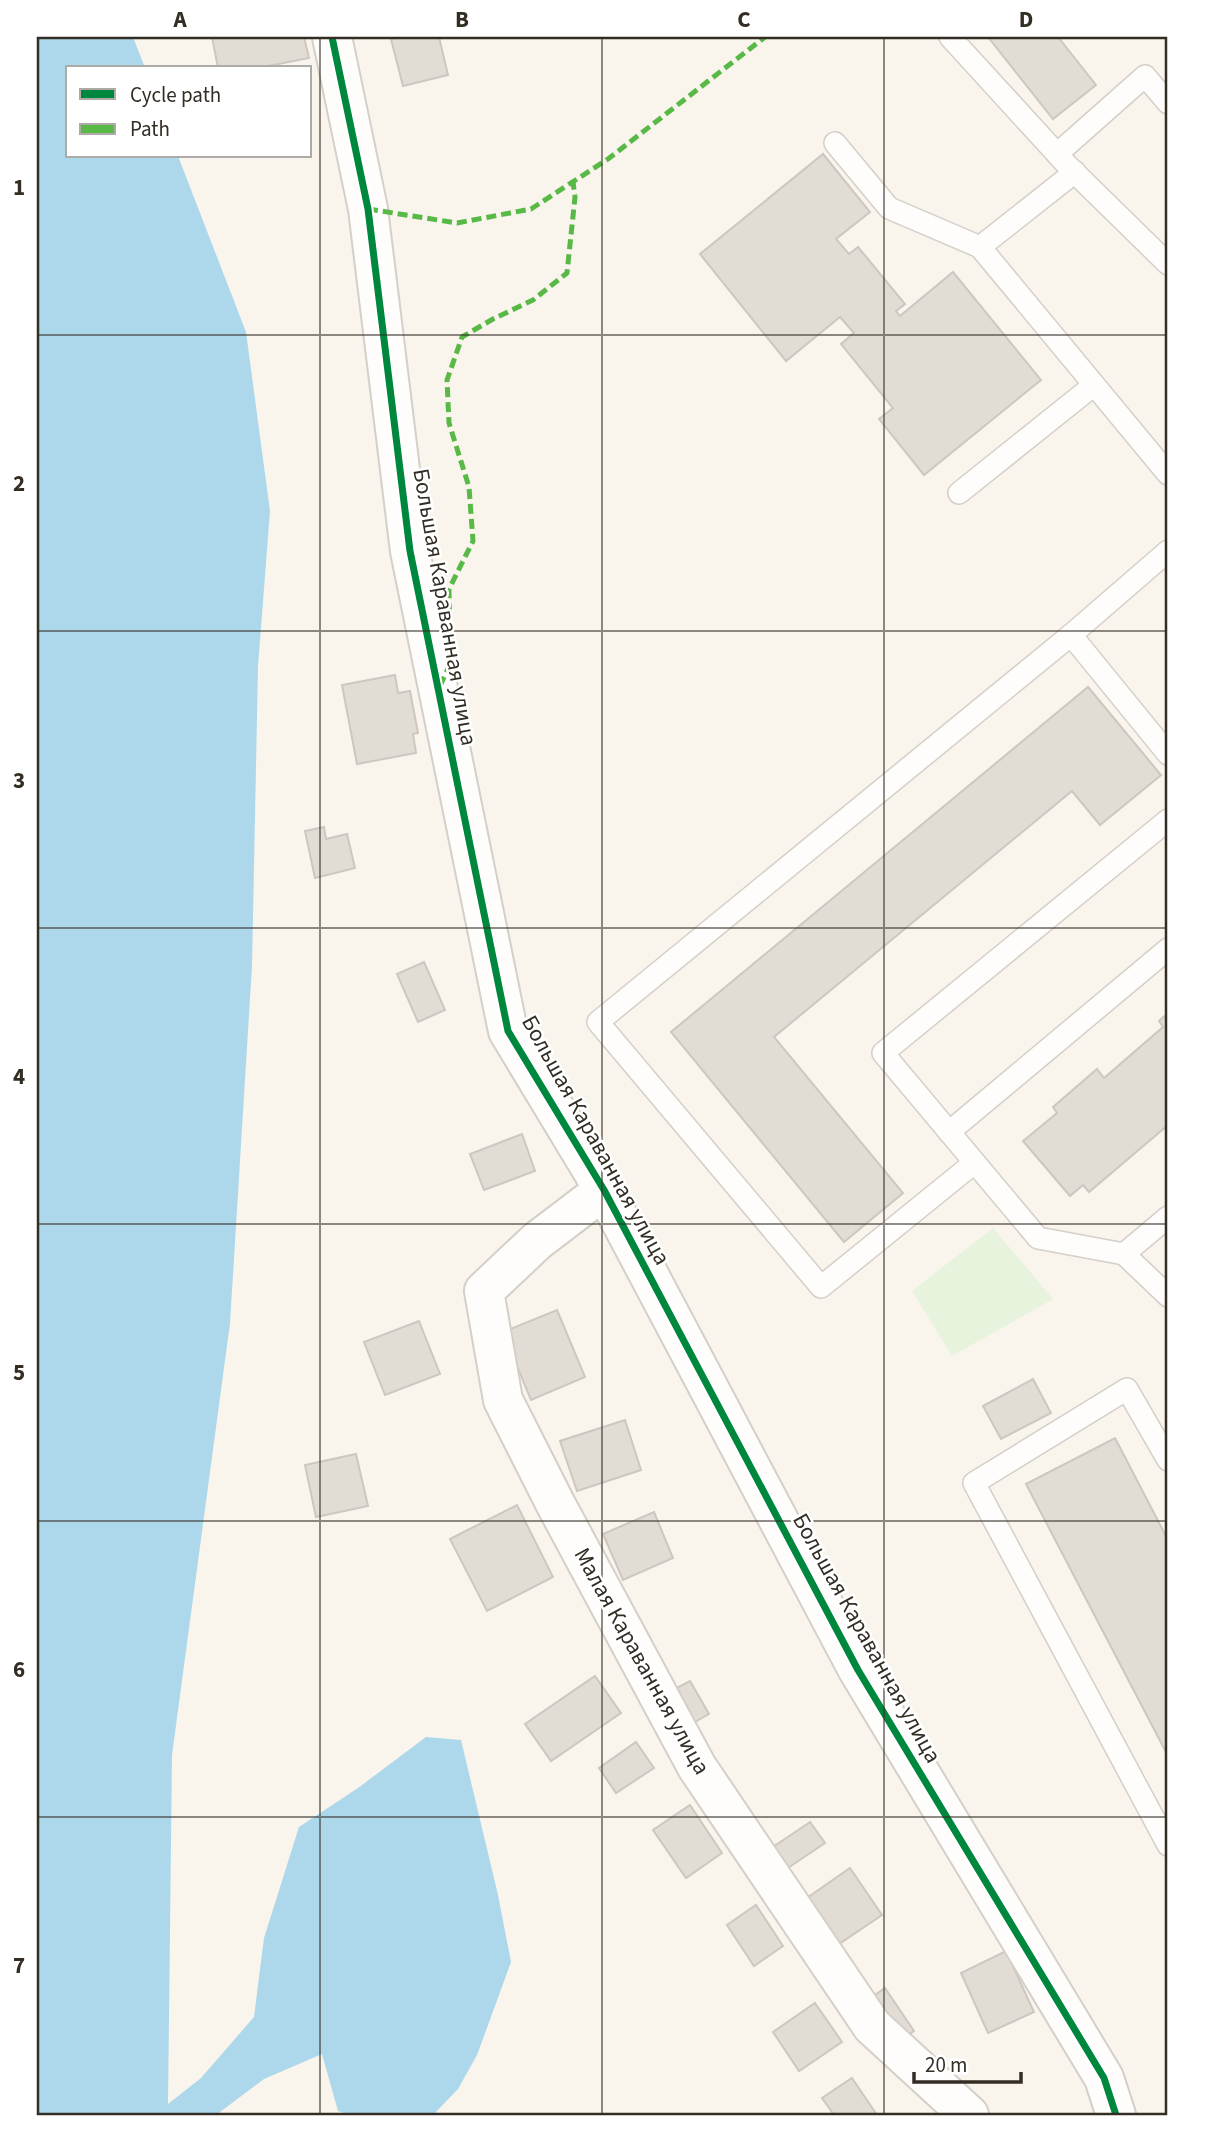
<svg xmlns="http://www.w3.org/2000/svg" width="1205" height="2152" font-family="'Source Sans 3',sans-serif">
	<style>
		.green { fill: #e7f3dc }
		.water { fill: #add8eb }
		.building { fill: #e2ddd4; stroke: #ccc7c0; stroke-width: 2 }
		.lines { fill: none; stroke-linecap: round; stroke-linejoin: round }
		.service-casing { stroke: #d4cfc7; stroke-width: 24 }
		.minor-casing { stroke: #d4cfc7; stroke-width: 42 }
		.service { stroke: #fefdfc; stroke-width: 21 }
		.minor { stroke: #fefdfc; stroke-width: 38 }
		.quiet { stroke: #58b947; stroke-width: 5; stroke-dasharray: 10 5; stroke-linecap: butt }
		.cycleway-casing { stroke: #fff; stroke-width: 11 }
		.cycleway { stroke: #00873e; stroke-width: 7 }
		.grid { fill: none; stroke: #332d24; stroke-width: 2; stroke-opacity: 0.55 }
		.labels { text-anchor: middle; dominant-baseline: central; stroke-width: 5; stroke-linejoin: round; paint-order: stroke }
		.street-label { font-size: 23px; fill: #332d24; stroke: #fff }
		.neatline { fill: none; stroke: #332d24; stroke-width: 2.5 }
		.grid-label { font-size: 23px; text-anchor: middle; font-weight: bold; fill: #332d24 }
	</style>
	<rect width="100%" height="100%" fill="#f9f4ec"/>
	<polygon class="green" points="993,1228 1053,1299 952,1356 912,1291"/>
	<polygon class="water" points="37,37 133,37 145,68 68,68 68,156 178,156 246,332 270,511 258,666 252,966 230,1323 172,1755 168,2104 201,2078 254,2017 264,1938 299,1827 358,1788 426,1737 461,1740 498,1895 511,1962 477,2055 458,2089 433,2115 351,2115 338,2111 322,2054 264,2079 216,2115 37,2115"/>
	<g class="building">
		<polygon points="212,37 304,37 309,58 258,68 218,68"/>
		<polygon points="399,37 439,37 448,75 403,86 391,39"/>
		<polygon points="988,37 1058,37 1096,85 1053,119"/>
		<polygon points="823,154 870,212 836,239 849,254 858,247 905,304 896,311 900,316 953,272 1041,380 924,475 879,419 893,408 841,344 854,333 840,317 786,361 700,254"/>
		<polygon points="395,675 398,693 410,691 418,733 413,734 416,753 357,764 342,685"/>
		<polygon points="1088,687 1161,775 1100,825 1072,791 774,1037 903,1193 844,1242 671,1032"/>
		<polygon points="324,827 326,839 347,834 355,868 315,878 305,831"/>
		<polygon points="424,962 445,1010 418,1022 397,974"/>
		<polygon points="1168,1013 1168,1125 1089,1192 1083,1185 1070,1196 1023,1141 1057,1113 1053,1107 1097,1069 1104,1078 1163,1027 1159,1021"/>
		<polygon points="522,1134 535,1171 484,1190 470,1154"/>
		<polygon points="557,1310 585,1377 531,1400 503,1332"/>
		<polygon points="419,1321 440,1374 385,1395 364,1342"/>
		<polygon points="1033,1379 1051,1413 1001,1439 983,1406"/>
		<polygon points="625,1420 641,1470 577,1491 560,1441"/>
		<polygon points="1115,1438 1168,1540 1168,1756 1026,1484"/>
		<polygon points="356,1454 368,1506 316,1517 305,1465"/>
		<polygon points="517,1505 553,1577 487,1611 450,1539"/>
		<polygon points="654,1512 673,1558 623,1580 603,1534"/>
		<polygon points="595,1676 621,1713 551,1761 525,1724"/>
		<polygon points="690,1681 709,1714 688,1726 669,1692"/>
		<polygon points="636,1742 654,1768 616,1793 599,1768"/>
		<polygon points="690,1805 722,1853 686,1878 653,1830"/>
		<polygon points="810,1822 825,1843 782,1872 767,1851"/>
		<polygon points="850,1868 882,1915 839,1944 807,1898"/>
		<polygon points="756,1905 783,1946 754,1966 727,1925"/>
		<polygon points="1006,1951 1034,2012 988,2033 961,1973"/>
		<polygon points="885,1988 914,2031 897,2043 868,2000"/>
		<polygon points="815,2003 842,2042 799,2071 773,2032"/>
		<polygon points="852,2078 877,2115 834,2115 822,2098"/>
	</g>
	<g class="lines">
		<g class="service-casing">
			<g id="service">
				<polyline points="950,37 1068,166 1168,264"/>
				<polyline points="835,143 889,208 980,247"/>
				<polyline points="1057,154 1145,76 1168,103"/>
				<polyline points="1075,172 980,247 1168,474"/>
				<polyline points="959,493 1094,385"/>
				<polyline points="1071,635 1168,754"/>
				<polyline points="1168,820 883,1053 1038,1238 1124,1254 1168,1217"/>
				<polyline points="949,1132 1168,949"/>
				<polyline points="974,1163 821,1287 598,1022 1071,635 1168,551"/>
				<polyline points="1124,1254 1168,1296"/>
				<polyline points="1168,1460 1127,1389 974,1483 1168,1845"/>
			</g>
		</g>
		<g class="minor-casing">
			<g id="minor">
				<polyline points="332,37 368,209 410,551 508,1031 604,1190 858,1670 1104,2078 1116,2115"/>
				<polyline points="604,1190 537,1241 484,1291 503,1400 555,1503 697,1767 872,2026 969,2115"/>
			</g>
		</g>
		<use href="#service" class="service"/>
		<use href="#minor" class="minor"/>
		<g class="quiet">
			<polyline points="368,209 457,223 531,209 608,159 765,37"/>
			<polyline points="440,686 450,664 449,589 473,541 469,487 449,423 447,380 462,337 493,319 533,300 567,273 575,197 573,182"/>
		</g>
		<g class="cycleway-casing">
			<polyline id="cycleway" points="332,37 368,209 410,551 508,1031 604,1190 858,1670 1104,2078 1116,2115"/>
		</g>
		<use href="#cycleway" class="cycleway"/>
	</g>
	<path class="grid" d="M 320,37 L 320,2115M 602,37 L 602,2115M 884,37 L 884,2115M 37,335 L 1168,335M 37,631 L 1168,631M 37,928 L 1168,928M 37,1224 L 1168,1224M 37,1521 L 1168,1521M 37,1817 L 1168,1817"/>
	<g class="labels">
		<g class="street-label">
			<text transform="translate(445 607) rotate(80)">Большая Караванная улица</text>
			<text transform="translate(596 1140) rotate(61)">Большая Караванная улица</text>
			<text transform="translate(867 1638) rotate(61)">Большая Караванная улица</text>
			<text transform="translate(642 1661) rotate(61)">Малая Караванная улица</text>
		</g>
	</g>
	<rect width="1205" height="2152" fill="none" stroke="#ffffff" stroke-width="77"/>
	<rect x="66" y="66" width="245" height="91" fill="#ffffff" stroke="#adaba7" stroke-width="2"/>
	<rect x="80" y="89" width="35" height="10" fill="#00873e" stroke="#adaba7" stroke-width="2"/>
	<text x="130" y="102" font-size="21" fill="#332d24">Cycle path</text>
	<rect x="80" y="124" width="35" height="10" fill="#58b947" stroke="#adaba7" stroke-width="2"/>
	<text x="130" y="136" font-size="21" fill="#332d24">Path</text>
	<path d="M914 2072v10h107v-10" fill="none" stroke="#332d24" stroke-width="3.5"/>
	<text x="925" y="2072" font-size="21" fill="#332d24" stroke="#ffffff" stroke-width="5" paint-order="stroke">20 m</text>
	<rect x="38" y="38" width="1128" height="2076" class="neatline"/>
	<g class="grid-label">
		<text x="180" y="27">A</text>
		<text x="462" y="27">B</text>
		<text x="744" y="27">C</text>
		<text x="1026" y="27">D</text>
		<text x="19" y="195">1</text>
		<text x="19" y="491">2</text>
		<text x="19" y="788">3</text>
		<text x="19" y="1084">4</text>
		<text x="19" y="1380">5</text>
		<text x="19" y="1677">6</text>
		<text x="19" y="1973">7</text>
	</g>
</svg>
